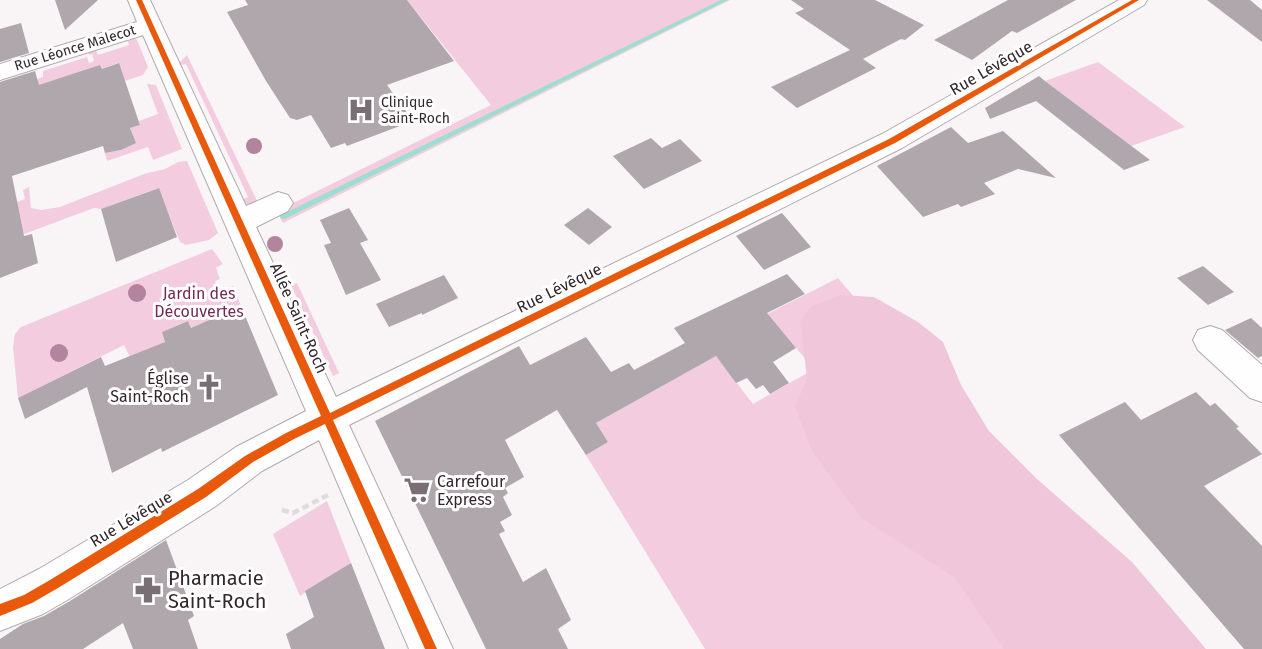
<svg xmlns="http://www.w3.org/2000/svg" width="1262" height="649" font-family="'Fira Sans',sans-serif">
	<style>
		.green { fill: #f4ccdf }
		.forest { fill: #f0c7da }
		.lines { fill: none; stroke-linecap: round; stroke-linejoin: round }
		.stream { fill: #9dded3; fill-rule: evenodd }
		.building { fill: #afa7ab }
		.minor-casing { stroke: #b2aaad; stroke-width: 2 }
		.path { stroke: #dedcdd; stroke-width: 4.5; stroke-dasharray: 7 4; stroke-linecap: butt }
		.minor { fill: #fefefe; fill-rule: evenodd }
		.cycleway-casing { stroke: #fff; stroke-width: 4 }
		.cycleway { fill: #e8590c; fill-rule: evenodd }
		.tree { fill: #b2849e }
		.labels { text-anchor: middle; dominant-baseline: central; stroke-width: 6; stroke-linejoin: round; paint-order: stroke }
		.far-street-label { font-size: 14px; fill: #34262d; stroke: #fff }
		.far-poi-label { font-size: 14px; fill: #34262d; stroke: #fff; text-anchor: start }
		.street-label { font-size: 16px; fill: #34262d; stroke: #fff }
		.park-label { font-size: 16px; fill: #782755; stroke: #fff }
		.poi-label { font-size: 16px; fill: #34262d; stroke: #fff; text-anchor: end }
		.near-poi-label { font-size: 20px; fill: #34262d; stroke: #fff; text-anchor: start }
	</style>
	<rect width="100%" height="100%" fill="#f9f5f7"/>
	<g class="green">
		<polygon points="407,0 730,0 283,223 277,211 491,105"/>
		<polygon points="131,36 137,40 148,67 143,75 125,81 118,63 102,69 100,65 39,89 37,79 43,77 43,71 87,57 89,63 94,61 92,54 89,55 87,50 95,48 98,55 129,45 127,38"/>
		<polygon points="187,55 259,205 244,204 242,200 248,197 186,64 180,65 179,63"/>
		<polygon points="1098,62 1185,127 1131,146 1045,81"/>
		<polygon points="147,84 156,85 182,149 153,160 148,147 107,161 105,153 121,150 135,143 130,128 140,125 139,121 158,114"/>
		<polygon points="187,161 218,233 209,240 186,245 180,242 158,188 101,209 94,208 0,243 17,202 25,199 23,190 29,187 31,208 41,210 60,207 144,174 165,169 178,162"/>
		<polygon points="212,249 223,264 216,268 220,279 215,281 219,292 233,286 241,306 191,328 188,321 162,332 165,342 130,357 124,345 18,398 13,347 15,334 21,327"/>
		<polygon points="838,278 1154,649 705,649 586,455 608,442 596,423 716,356 753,404 814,369 767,314"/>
		<polygon points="297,283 339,373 333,376 291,285"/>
		<polygon points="327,501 351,563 300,596 273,534"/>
	</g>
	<polygon class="forest" points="840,295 874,297 918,322 943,342 961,385 989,431 1037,479 1132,562 1206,649 1004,649 954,577 861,518 812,451 795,407 807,378 800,321 810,307"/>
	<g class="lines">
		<polygon class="stream" points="721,0 728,0 285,219 281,219 280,217 281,215"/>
	</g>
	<g class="building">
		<polygon points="55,0 98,0 65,30"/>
		<polygon points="245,0 407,0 454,61 387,85 413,121 347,146 345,143 331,148 311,115 297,120 290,118 266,81 227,12 248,5"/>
		<polygon points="791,0 875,0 924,25 905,40 901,39 863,59 876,68 797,108 771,87 850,50 795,13 804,9"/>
		<polygon points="1008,0 1076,0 1017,33 1012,31 972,60 934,40"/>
		<polygon points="1207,0 1250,0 1262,10 1262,42"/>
		<polygon points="21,23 29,53 0,62 0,29"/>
		<polygon points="119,63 140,125 130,128 136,143 121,150 105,153 103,146 12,176 24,236 32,234 38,263 0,278 0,82 35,71 39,85 100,65 102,69"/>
		<polygon points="1039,76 1045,81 1150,160 1124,170 1036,101 990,119 985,108"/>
		<polygon points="951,127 968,143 1003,131 1056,178 1018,169 984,183 995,194 961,207 958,204 923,217 877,166"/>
		<polygon points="651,138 662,148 680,139 702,161 644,189 613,156"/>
		<polygon points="159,188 177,237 116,262 101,209"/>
		<polygon points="349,208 368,240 360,243 381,280 346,295 324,245 331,243 320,220"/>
		<polygon points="588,208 612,227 589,245 564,225"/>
		<polygon points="782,213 811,247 764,270 736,236"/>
		<polygon points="1203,266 1234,292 1208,305 1177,278"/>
		<polygon points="787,274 805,294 767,313 796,348 773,362 789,383 770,394 763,385 756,389 747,378 736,383 716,356 596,423 608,442 586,455 557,410 505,440 524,477 505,488 508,493 503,497 512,515 500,522 505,531 499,534 523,582 546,568 571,620 558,629 568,649 486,649 375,421 519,346 530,365 586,337 611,372 629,363 634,370 685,343 674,328"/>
		<polygon points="444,275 458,298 422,315 422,313 389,327 376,304"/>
		<polygon points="241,306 278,395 162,452 161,448 112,473 87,387 25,419 18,398 101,357 105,366 165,342 162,332 188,321 191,328"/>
		<polygon points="1251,318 1262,328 1262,356 1258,358 1225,330"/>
		<polygon points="1196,392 1210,406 1215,403 1239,427 1236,428 1262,454 1204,486 1262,546 1262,649 1244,649 1059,435 1125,402 1141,420"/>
		<polygon points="166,540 194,616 188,620 198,649 133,649 123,623 83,649 0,649 0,639 23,624 44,616 70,601"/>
		<polygon points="351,563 385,649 291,649 286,634 314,617 305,591"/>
	</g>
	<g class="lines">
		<g class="minor-casing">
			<g id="minor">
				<polygon points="128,0 150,0 246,206 278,192 288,195 293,203 288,211 256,227 336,397 882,134 1119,0 1147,0 1144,5 902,148 349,425 453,649 409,649 319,440 262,471 216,506 69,599 43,614 0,631 0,589 39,569 188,480 236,447 306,411 143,35 0,80 0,64 137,22"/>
				<polygon points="1210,326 1222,330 1262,365 1262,402 1250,398 1198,350 1193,340 1198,330"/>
			</g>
		</g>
		<polyline class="path" points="282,510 293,513 328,495"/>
		<use href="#minor" class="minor"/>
		<g class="cycleway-casing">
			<polygon id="cycleway" points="136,0 142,0 330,413 889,139 1132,0 1139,0 895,143 333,420 437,649 425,649 325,424 294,439 253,462 206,497 58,588 32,603 0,616 0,604 24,595 50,580 198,489 245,456 286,433 321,416"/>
		</g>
		<use href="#cycleway" class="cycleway"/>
	</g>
	<g class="tree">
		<circle cx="254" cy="146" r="8"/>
		<circle cx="275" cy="244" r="8"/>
		<circle cx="137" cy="293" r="9"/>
		<circle cx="59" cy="353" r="9"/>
	</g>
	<defs>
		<g id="hospital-bare" transform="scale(2.07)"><path d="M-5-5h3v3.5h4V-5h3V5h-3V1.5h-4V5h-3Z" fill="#796e74" stroke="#fff" stroke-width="2.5" paint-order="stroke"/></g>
		<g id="church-bare" transform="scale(2.07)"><path d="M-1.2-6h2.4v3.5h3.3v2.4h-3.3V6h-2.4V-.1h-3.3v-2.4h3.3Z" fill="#796e74" stroke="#fff" stroke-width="2.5" paint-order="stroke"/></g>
		<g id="supermarket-bare" transform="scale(2.07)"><path d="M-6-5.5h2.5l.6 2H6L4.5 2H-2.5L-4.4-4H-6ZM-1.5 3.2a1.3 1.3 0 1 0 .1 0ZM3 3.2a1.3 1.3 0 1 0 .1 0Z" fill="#796e74" stroke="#fff" stroke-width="2.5" paint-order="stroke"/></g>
		<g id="pharmacy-bare" transform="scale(2.07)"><path d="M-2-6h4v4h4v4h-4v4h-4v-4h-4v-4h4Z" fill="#796e74" stroke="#fff" stroke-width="2.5" paint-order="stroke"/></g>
	</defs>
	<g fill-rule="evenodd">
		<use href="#hospital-bare" x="361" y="110"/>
		<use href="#church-bare" x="209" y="387"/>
		<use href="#supermarket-bare" x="417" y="490"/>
		<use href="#pharmacy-bare" x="148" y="590"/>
	</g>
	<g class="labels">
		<g class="far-street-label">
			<text transform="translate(75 48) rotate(-17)">Rue Léonce Malecot</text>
		</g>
		<g class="far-poi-label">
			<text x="381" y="102">Clinique<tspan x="381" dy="16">Saint-Roch</tspan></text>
		</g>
		<g class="street-label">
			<text transform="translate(991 68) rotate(-30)">Rue Lévêque</text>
			<text transform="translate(559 288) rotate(-26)">Rue Lévêque</text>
			<text transform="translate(299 318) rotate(66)">Allée Saint-Roch</text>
			<text transform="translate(131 519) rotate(-31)">Rue Lévêque</text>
		</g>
		<g class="park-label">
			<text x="199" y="293">Jardin des<tspan x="199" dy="18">Découvertes</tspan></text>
		</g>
		<g class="poi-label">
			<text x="189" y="378">Église<tspan x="189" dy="18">Saint-Roch</tspan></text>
			<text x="437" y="481" text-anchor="start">Carrefour<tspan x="437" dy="18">Express</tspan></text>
		</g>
		<g class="near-poi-label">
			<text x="168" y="578">Pharmacie<tspan x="168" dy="23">Saint-Roch</tspan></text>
		</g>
	</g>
</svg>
